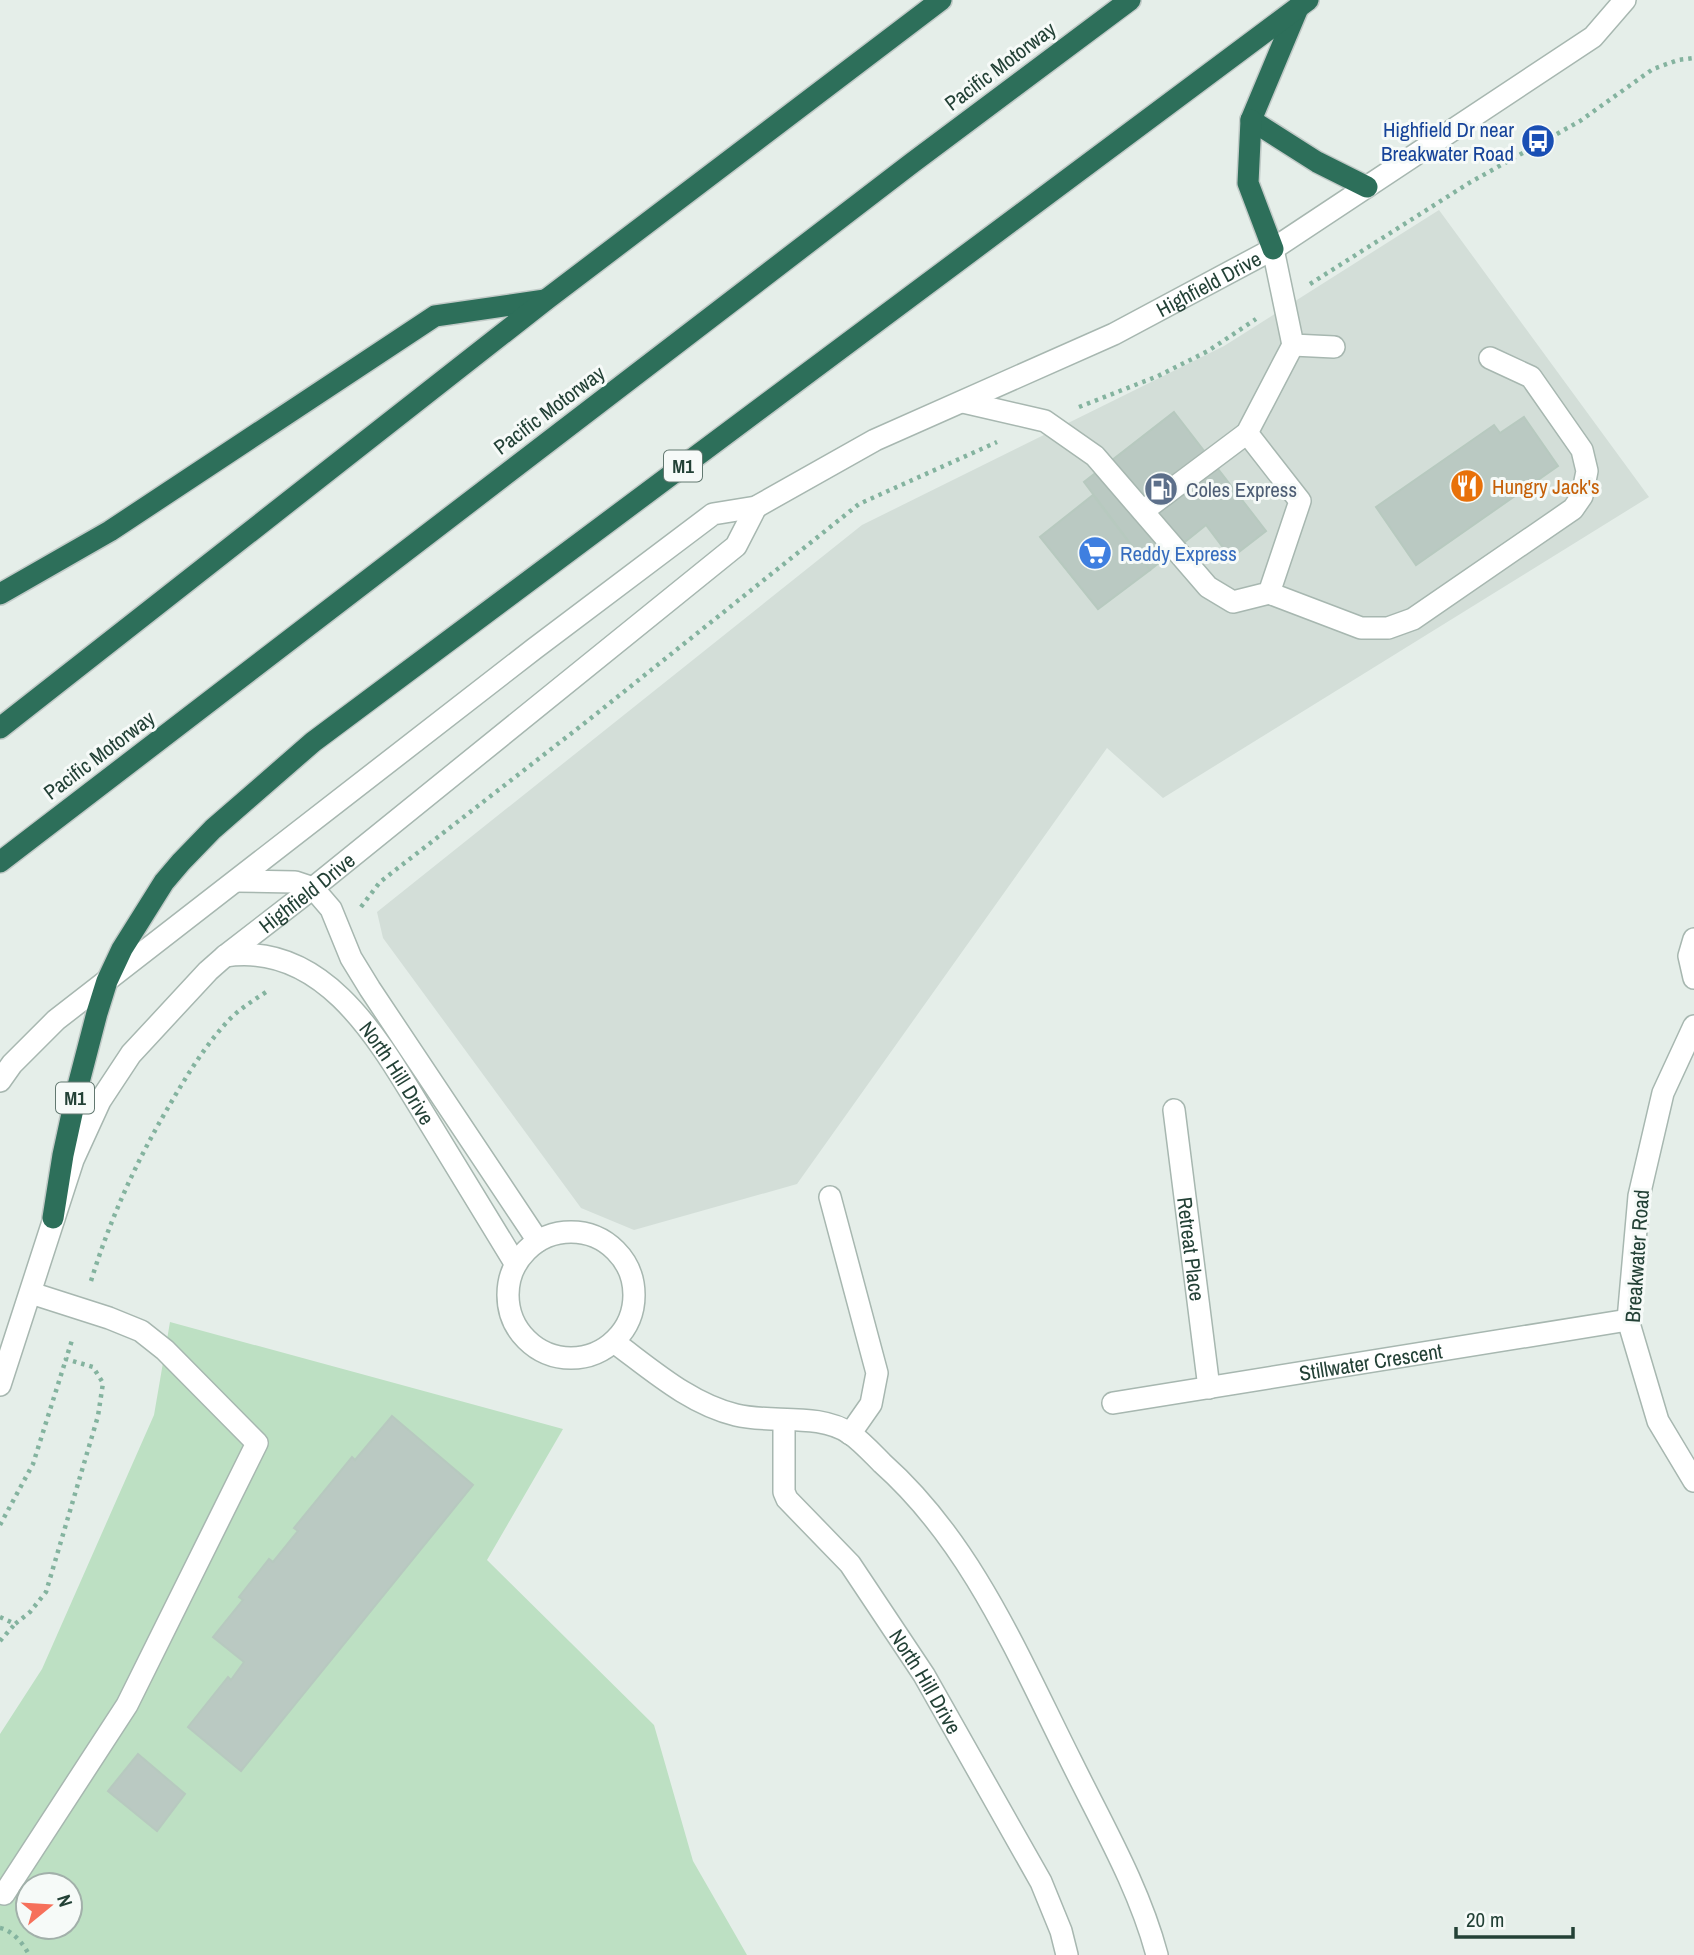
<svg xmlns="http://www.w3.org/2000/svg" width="1694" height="1955" font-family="'Archivo Narrow',sans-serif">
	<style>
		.built { fill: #d3ded8 }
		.green { fill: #bde0c3; fill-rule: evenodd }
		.building { fill: #bac9c2; stroke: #b7c9bf; stroke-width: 2 }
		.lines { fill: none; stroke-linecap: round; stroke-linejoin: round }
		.service-casing { stroke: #a7b7b0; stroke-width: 24 }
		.minor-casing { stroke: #a7b7b0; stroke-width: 24 }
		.tertiary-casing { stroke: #a7b7b0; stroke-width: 24 }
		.motorway-casing { stroke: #c1cac7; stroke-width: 24 }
		.path { stroke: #84b39f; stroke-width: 4.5; stroke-dasharray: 3.5 5; stroke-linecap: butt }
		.service { stroke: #fff; stroke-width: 21 }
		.minor { stroke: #fff; stroke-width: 21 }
		.tertiary { stroke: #fff; stroke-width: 21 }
		.motorway { stroke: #2d6f5a; stroke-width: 21 }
		.labels { text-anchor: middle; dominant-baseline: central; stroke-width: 6; stroke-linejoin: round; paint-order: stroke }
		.shield { fill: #f6faf8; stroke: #627870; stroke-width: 2 }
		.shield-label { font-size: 19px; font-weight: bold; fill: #234136 }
		.street-label { font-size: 21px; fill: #234136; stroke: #f6faf8 }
		.transit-label { font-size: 21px; fill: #164399; stroke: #f6faf8; text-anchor: end }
		.food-label { font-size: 21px; fill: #c56008; stroke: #f6faf8; text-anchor: start }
		.service-label { font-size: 21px; fill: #4e5e75; stroke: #f6faf8; text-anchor: start }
		.shop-label { font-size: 21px; fill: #366cbe; stroke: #f6faf8; text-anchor: start }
	</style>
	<rect width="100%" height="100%" fill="#e5eee9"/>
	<polygon class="built" points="1439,210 1649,497 1163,798 1107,748 797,1184 634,1230 581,1208 383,938 377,912 862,525 1224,346"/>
	<path class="green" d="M 170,1322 L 563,1429 L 487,1560 L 654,1725 L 693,1861 L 747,1955 L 0,1955 L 0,1734 L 42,1669 L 154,1415 ZM 28,1885 L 70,1885 L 70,1927 L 28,1927 Z"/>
	<g class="building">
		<polygon points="1174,412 1266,531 1231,558 1206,525 1150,570 1084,482"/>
		<polygon points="1524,417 1558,466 1416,565 1376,507 1494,425 1500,433"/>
		<polygon points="1093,495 1150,570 1098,609 1040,537"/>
		<polygon points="392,1416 473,1485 241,1771 188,1727 228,1677 231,1680 244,1662 213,1637 243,1600 239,1597 269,1559 273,1562 298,1531 294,1528 352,1457 355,1460"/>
		<polygon points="138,1754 185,1794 157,1831 108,1791"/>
	</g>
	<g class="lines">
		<g class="service-casing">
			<g id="service">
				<polyline points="1273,249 1293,345 1334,347"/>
				<polyline points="963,402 1045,421 1095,456 1208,587 1233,602 1269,593 1300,501 1247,433"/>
				<polyline points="1143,511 1247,433 1293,345"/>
				<polyline points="1269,593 1361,628 1388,628 1413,619 1573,509 1582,496 1587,471 1582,450 1531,377 1490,358"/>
				<polyline points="830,1197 877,1373 871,1404 850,1434"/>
				<path id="s1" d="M 784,1420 L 784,1492 L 787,1499 L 850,1564 L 924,1675 L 1041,1882 L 1061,1931 L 1067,1955"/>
				<polyline points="4,1894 127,1705 257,1443 165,1350 141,1331 109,1318 31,1293"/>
			</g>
		</g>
		<g class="minor-casing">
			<g id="minor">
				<polyline points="313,888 331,909 351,958 370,989 538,1241"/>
				<polyline points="1694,939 1689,956 1694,978"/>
				<path id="s2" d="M 225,956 C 330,940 386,1053 432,1127 C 460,1173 488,1218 515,1263"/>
				<polyline points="1694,1026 1663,1093 1639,1196 1628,1320 1658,1421 1694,1481"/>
				<path id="s3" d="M 1174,1110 L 1209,1388"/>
				<circle cx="571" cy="1295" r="63"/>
				<path d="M 614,1342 C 652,1370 690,1404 736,1415 C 772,1424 819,1412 851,1434 C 862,1442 872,1453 882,1463 C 972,1543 1018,1656 1071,1761 C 1102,1824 1139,1887 1157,1955"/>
				<path id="s4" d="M 1113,1403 L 1628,1320"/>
			</g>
		</g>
		<g class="tertiary-casing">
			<g id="tertiary">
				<polyline points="236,881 295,882 313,888"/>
				<path id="s5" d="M 0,1081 L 12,1064 L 56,1020 L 534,649 L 713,514 L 756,507 L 875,440 L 1114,334 L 1273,249 L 1593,37 L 1625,0"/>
				<path id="s6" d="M 0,1385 L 73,1160 L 100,1101 L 131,1054 L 208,971 L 225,956 L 313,888 L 736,546 L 756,507"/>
			</g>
		</g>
		<g class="motorway-casing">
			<g id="motorway">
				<polyline points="1298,8 1251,120 1317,162 1367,187"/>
				<polyline points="1251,120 1248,183 1273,249"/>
				<polyline points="0,594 110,531 435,316 545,300"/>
				<polyline points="0,728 547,299 941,0"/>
				<polyline points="0,862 912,163 1130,0"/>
				<polyline points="53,1218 63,1155 78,1086 97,1013 107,981 122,949 164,882 181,862 213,829 313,742 1308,0"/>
			</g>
		</g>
		<g class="path">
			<polyline points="1310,284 1469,183 1580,121 1653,69 1678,60 1694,58"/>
			<polyline points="1079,407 1158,376 1208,351 1256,319"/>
			<polyline points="361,907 380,882 586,722 859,504 997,442"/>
			<path d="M 91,1281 C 110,1219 136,1162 169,1106 C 186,1077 204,1047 227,1022 C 239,1009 254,1000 269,990"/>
			<polyline points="0,1525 33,1464 66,1359"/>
			<polyline points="0,1617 15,1624 30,1612 46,1592 98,1416 103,1383 93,1367 66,1359 73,1337"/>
			<polyline points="0,1641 15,1624"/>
			<path d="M 0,1928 C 12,1930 24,1944 29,1955"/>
		</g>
		<use href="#service" class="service"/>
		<use href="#minor" class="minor"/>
		<use href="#tertiary" class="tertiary"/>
		<use href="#motorway" class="motorway"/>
	</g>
	<defs>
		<g id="bus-disc" transform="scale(1.75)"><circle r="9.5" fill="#1a4fb4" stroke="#f6faf8"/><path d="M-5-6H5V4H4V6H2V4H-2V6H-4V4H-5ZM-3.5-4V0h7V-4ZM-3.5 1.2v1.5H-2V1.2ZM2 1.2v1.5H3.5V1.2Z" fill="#fff"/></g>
		<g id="restaurant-disc" transform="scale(1.75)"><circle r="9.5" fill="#e8710a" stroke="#f6faf8"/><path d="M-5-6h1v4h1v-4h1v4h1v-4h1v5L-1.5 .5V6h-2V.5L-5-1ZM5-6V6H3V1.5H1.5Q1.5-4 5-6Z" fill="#fff"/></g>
		<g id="fuel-disc" transform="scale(1.75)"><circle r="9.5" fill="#5c6f8a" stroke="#f6faf8"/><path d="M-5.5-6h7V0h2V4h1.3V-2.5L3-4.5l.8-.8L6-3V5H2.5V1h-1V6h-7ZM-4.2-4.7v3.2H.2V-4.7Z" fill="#fff"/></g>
		<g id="supermarket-disc" transform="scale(1.75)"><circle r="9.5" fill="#3f7fe0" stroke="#f6faf8"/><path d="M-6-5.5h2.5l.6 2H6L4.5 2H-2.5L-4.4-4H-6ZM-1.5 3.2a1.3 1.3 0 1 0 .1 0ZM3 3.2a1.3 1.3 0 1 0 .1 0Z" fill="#fff"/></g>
	</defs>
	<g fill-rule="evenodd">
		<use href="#bus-disc" x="1538" y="141"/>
		<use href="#restaurant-disc" x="1467" y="486"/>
		<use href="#fuel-disc" x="1161" y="489"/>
		<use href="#supermarket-disc" x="1095" y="553"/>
	</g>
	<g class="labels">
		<g class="shield">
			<rect x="664" y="450.5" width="38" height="31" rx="5"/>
			<rect x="56" y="1082.5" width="38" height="31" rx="5"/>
		</g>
		<g class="shield-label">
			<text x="683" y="466">M1</text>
			<text x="75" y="1098">M1</text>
		</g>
		<g class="street-label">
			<text transform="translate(1000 66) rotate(-37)">Pacific Motorway</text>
			<text stroke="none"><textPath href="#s5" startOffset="1461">Highfield Drive</textPath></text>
			<text transform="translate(549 410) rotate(-37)">Pacific Motorway</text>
			<text transform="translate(99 755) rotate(-37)">Pacific Motorway</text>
			<text stroke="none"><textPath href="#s6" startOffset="597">Highfield Drive</textPath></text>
			<text stroke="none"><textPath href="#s2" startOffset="222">North Hill Drive</textPath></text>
			<text stroke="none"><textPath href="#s3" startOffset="140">Retreat Place</textPath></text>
			<text transform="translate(1637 1256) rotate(-86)">Breakwater Road</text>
			<text stroke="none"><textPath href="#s4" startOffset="261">Stillwater Crescent</textPath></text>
			<text stroke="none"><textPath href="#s1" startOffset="310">North Hill Drive</textPath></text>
		</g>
		<g class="transit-label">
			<text x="1514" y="129">Highfield Dr near<tspan x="1514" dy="24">Breakwater Road</tspan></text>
		</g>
		<g class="food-label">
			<text x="1492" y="486">Hungry Jack's</text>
		</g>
		<g class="service-label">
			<text x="1186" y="489">Coles Express</text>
		</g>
		<g class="shop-label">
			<text x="1120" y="553">Reddy Express</text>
		</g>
	</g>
	<g transform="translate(49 1906) rotate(72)"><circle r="33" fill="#f6faf8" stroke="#a2b0aa" stroke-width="2"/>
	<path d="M0-5L12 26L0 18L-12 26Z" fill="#f6705b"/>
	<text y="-10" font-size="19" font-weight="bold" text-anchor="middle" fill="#234136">N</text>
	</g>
	<path d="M1456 1927v10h117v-10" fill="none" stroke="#234136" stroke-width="3.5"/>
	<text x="1466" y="1927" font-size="21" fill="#234136" stroke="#f6faf8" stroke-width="5" paint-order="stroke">20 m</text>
</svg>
